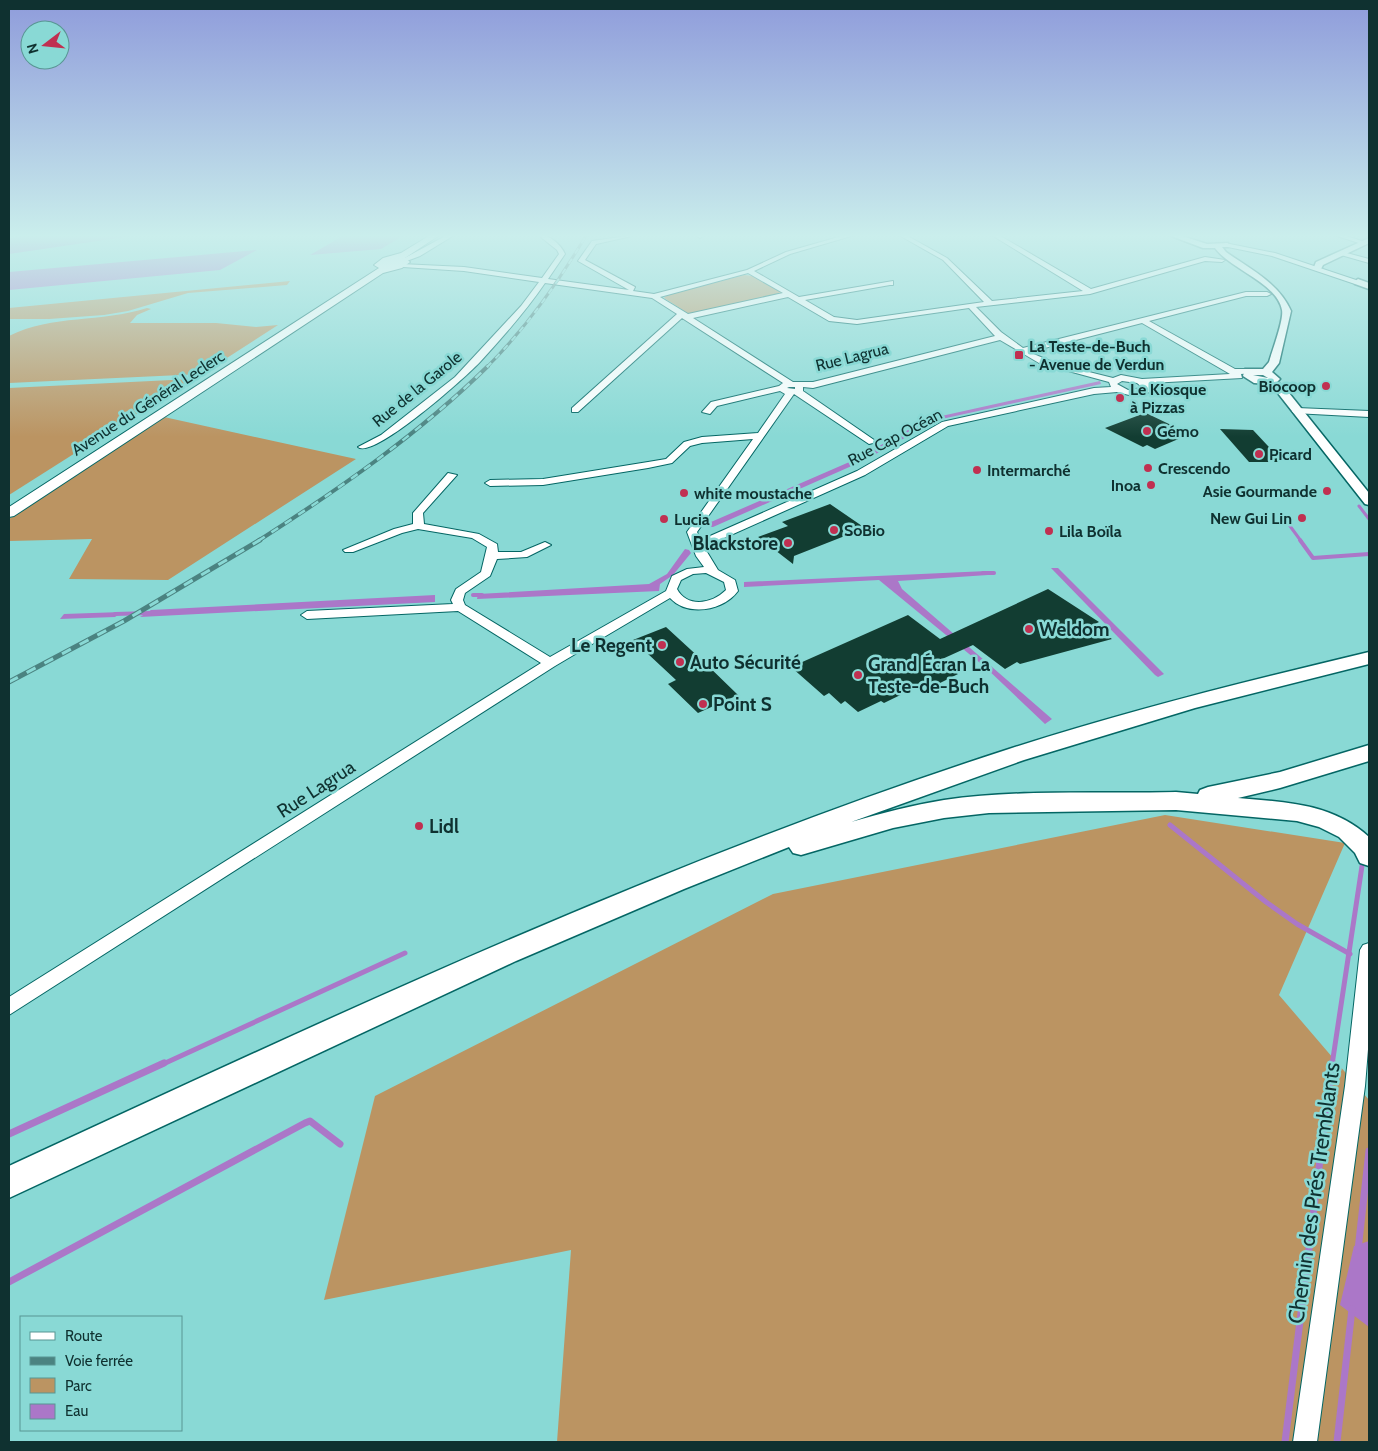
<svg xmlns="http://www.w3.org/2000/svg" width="1378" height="1451" font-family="Cabin,sans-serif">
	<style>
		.green { fill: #bb9462 }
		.water { fill: #ab77c8 }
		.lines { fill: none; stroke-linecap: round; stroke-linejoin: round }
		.stream-far3 { stroke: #ab77c8; stroke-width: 3 }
		.stream-far2 { stroke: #ab77c8; stroke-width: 4 }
		.stream-far1 { stroke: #ab77c8; stroke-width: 5 }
		.stream { stroke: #ab77c8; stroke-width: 7 }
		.building { fill: #123d32 }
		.minor-casing { stroke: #046664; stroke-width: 2 }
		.tertiary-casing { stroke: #046664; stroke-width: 3 }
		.secondary-casing { stroke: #046664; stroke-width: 2 }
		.primary-casing { stroke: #046664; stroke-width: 3 }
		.minor { fill: #fff; fill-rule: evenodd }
		.tertiary { fill: #fff; fill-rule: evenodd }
		.secondary { fill: #fff; fill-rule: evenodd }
		.primary { fill: #fff; fill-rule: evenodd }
		.rail-far2-casing { stroke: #4b8381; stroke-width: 3 }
		.rail-far1-casing { stroke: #4b8381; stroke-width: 4 }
		.rail-casing { stroke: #4b8381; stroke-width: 5 }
		.rail-far2 { stroke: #89d9d5; stroke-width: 2; stroke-dasharray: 6; stroke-linecap: butt }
		.rail-far1 { stroke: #89d9d5; stroke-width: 2.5; stroke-dasharray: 8; stroke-linecap: butt }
		.rail { stroke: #89d9d5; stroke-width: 3; stroke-dasharray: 10; stroke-linecap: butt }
		.poi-dot { fill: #c03051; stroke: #89d9d5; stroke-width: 2 }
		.labels { text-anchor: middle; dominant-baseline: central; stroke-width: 5; stroke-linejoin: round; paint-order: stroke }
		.far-poi-label { font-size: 16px; font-weight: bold; fill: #0f3130; stroke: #89d9d5; text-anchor: start }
		.far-street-label { font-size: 16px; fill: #0f3130; stroke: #89d9d5 }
		.poi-label { font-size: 19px; font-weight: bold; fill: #0f3130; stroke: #89d9d5; text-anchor: start }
		.street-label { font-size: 19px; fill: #0f3130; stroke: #89d9d5 }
		.near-street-label { font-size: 22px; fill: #0f3130; stroke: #89d9d5 }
	</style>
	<rect width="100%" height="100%" fill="#89d9d5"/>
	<g class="green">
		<polygon points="744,275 754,276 782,293 689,314 664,298 667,295"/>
		<polygon points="290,281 287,285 188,293 128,311 104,315 49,319 9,319 9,308"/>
		<path d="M 147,308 L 151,309 L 137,315 L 130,323 L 216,323 L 256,327 L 278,325 L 202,374 L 9,383 L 9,336 C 53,314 101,323 147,308 Z"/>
		<polygon points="192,379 9,495 9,388"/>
		<polygon points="164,417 356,459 168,580 69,579 92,539 9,541 9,519"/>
		<polygon points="1165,815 1345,843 1279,995 1369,1100 1369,1442 557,1442 571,1250 324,1300 375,1096 773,894"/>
	</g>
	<g class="water">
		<polygon points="41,234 145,234 9,254 9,238"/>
		<polygon points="346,234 406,234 381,249 310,255"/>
		<polygon points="257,250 220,270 9,290 9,272"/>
		<polygon points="1100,381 1101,384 937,420 863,461 713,527 707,527 711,522 854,460 928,419"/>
		<polygon points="685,549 689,550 691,553 673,575 660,584 659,591 477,599 478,594 649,584 667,574"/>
		<polygon points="1051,568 1058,568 1164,674 1158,677 1155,675"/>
		<polygon points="987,571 988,575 898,581 902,589 1052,719 1045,724 985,667 879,580 744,587 744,582"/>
		<polygon points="435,595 435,602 140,617 151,610"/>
		<polygon points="122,612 115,617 60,619 64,614"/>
		<polygon points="1369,1241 1369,1327 1340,1305 1354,1246"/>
	</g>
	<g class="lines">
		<g class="stream-far3">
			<polyline points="1359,506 1369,519"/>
			<polyline points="1287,522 1301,541"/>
		</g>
		<g class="stream-far2">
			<polyline points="1300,540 1313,558 1369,554"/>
			<polyline points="983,573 994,573"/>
			<polyline points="473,595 482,595"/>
			<polyline points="115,614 150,613"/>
		</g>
		<g class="stream-far1">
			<polyline points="1170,825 1266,902 1297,924 1350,954"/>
			<polyline points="161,1065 405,953"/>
			<polyline points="1332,1065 1362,866"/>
		</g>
		<g class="stream">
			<polyline points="9,1134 164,1063"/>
			<polyline points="1358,1250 1369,1151"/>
			<polyline points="9,1282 305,1123 310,1121 340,1144"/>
			<polyline points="1285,1442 1332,1063"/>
			<polyline points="1337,1442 1352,1309"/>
		</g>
	</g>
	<g class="building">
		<polygon points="1145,413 1148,414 1190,434 1155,449 1147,445 1143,447 1105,428"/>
		<polygon points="1220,429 1253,430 1283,462 1249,462"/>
		<polygon points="830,504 865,528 794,556 793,564 758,537 788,526 782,522"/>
		<polygon points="1048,589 1099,622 1091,626 1112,639 1020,664 1017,662 1005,669 973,645 940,660 958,674 932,687 927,682 884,703 881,701 858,712 845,701 841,704 829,693 824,696 791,667 908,615 940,639"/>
		<polygon points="666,627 703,661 738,695 698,713 668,684 676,680 633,640"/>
	</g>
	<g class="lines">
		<g class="minor-casing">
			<g id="minor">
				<polygon points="449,234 456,234 420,256 404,262 401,260"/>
				<path d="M 537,234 C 547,233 561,244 565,254 L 548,279 L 629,290 L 578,261 L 592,241 L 641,234 L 596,244 L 585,260 L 635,287 L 633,291 L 654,294 L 747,270 L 786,252 L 849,234 L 858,234 L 790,254 L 754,271 L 799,297 L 893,281 L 893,285 L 890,285 L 805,300 L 834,317 L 857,320 L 984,302 L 943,260 L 897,234 L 904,234 L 947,258 L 992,301 L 1083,291 L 990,234 L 997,234 L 1091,289 L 1205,257 L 1225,260 L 1222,262 L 1205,261 L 1090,294 L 976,307 L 1001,332 L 1023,348 L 1246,292 L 1267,292 L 1271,294 L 1267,296 L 1246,296 L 1149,321 L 1235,369 L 1252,369 L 1252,373 L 1241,374 L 1242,378 L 1150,383 L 1152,386 L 1150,392 L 1133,396 L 1117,392 L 1094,394 L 948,426 L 865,475 L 704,547 L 718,570 L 735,580 L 738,591 C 723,611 688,617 670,598 L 555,666 L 9,1015 L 9,997 L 541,663 L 458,611 L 307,619 L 301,615 L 307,611 L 453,604 L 451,600 L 456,589 L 481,572 L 487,547 L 472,538 L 418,529 L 402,533 L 353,552 L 345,552 L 343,550 L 394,529 L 413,524 L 413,513 L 448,473 L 457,475 L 423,513 L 424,524 L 479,534 L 497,544 L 498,552 L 521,552 L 545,542 L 551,545 L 527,557 L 497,559 L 490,576 L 465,593 L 463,600 L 465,605 L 550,657 L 666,591 L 672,576 L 687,569 L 704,567 L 696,556 L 687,532 L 753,439 L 702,443 L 690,446 L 672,463 L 648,468 L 543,485 L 490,486 L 485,483 L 490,480 L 543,479 L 648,462 L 666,459 L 684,442 L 702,437 L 758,433 L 785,394 L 780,391 L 717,406 L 710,414 L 702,412 L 711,402 L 779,386 L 783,383 L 682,318 L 578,412 L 572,412 L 572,408 L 677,314 L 652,298 L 545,283 C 526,311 503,337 480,362 C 466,377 373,460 358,447 L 381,435 L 455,377 L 521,306 L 539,282 L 464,271 L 403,267 L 401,264 L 464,267 L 542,278 L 559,254 L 557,250 ZM 748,273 L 783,293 L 688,314 L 660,297 ZM 788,297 L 829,321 L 857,324 L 969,308 L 995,336 L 813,382 L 793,382 L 693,318 ZM 1142,323 L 1230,374 L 1142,379 L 1121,375 L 1113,378 L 1057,364 L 1029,352 ZM 1000,340 L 1039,363 L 1109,382 L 1111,387 L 1094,388 L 942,422 L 857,471 L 701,540 L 697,532 L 794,394 L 869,444 L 877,442 L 803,391 L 803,387 L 813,388 ZM 1122,381 L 1137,383 L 1143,388 L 1128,390 L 1117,384 ZM 789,387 L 795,387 L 795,389 L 787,388 ZM 706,573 L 724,582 L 726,590 C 712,604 687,608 677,589 L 681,580 L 693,574 Z"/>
				<polygon points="694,234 701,234 703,236 700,238"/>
				<polygon points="1331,234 1340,234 1368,243 1365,245"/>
				<polygon points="1225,243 1275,253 1362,282 1355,284 1272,256 1223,246"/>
				<polygon points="1343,252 1369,259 1369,263 1341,255"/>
				<polygon points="1297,408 1369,411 1369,417 1294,413 1292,411"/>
				<polygon points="1369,943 1369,1037 1365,1086 1317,1442 1293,1442 1345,1086 1360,950 1363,945"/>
			</g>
		</g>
		<g class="tertiary-casing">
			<g id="tertiary">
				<path d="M 1166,234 L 1176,234 L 1207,244 L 1228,243 L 1228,247 L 1222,247 L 1226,252 C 1250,269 1279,283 1291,311 L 1279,363 L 1272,372 L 1280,379 L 1277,382 L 1285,388 L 1369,493 L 1369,505 L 1365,504 L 1277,392 L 1268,384 L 1254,383 L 1243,376 L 1245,369 L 1263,369 L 1269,362 C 1272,351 1284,320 1282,310 C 1277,283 1230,269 1215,248 L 1203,248 ZM 1253,375 L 1263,375 L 1268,378 Z"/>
				<polygon points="1369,238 1369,243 1323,265 1321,269 1314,267 1316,262"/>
				<polygon points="1358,279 1369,283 1369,289 1355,284 1354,282"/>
			</g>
		</g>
		<g class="secondary-casing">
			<polygon id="secondary" points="432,234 441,234 405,258 410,262 402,268 383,273 14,516 9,517 9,507 379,268 374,265 383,258 401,253"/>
		</g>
		<g class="primary-casing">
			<path id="primary" d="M 1369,652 L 1369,664 L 1195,708 L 1024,760 L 851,822 C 882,813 913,805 944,800 C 1019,789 1100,794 1176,792 L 1198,794 L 1200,790 L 1208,787 L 1280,772 L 1369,745 L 1369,761 L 1280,788 L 1238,798 C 1285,802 1332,803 1369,837 L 1369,866 L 1360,863 L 1355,853 L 1339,837 L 1319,827 L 1297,821 L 1176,810 L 989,813 L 944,818 L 893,828 L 801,855 L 793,853 L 789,847 L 684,889 L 516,961 L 9,1198 L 9,1166 C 336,1015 665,860 1009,749 C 1127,711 1248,681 1369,652 Z"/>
		</g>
		<use href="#minor" class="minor"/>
		<use href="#tertiary" class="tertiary"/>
		<use href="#secondary" class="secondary"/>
		<use href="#primary" class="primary"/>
		<g class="rail-far2-casing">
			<path id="rail-far2" d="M 487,367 C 527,327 558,283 587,234"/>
		</g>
		<g class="rail-far1-casing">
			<path id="rail-far1" d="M 258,541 C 339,489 419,434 488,366"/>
		</g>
		<g class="rail-casing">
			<polyline id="rail" points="9,682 124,621 260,540"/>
		</g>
		<use href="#rail-far2" class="rail-far2"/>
		<use href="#rail-far1" class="rail-far1"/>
		<use href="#rail" class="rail"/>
	</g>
	<linearGradient id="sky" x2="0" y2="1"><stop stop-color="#8f9cdb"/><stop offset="0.54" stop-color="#caeeec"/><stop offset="1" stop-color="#caeeec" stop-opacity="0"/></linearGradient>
	<rect width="1378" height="437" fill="url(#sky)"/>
	<g class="poi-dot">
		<rect x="1014" y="350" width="10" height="10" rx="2.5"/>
		<circle cx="1326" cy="386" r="5"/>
		<circle cx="1120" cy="398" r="5"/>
		<circle cx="1147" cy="431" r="5"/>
		<circle cx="1259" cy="454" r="5"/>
		<circle cx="1148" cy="468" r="5"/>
		<circle cx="977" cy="470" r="5"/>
		<circle cx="1151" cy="485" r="5"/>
		<circle cx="1327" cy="491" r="5"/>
		<circle cx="684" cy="493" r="5"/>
		<circle cx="1302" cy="518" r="5"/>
		<circle cx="664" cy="519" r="5"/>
		<circle cx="834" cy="530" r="5"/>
		<circle cx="1049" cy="531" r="5"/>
		<circle cx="788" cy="543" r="5"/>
		<circle cx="1029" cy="629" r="5"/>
		<circle cx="662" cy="645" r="5"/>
		<circle cx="680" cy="662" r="5"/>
		<circle cx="858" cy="675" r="5"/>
		<circle cx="703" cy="704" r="5"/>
		<circle cx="419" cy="826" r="5"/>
	</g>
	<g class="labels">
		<g class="far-poi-label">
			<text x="1029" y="346">La Teste-de-Buch<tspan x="1029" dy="18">- Avenue de Verdun</tspan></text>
			<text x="1316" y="386" text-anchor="end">Biocoop</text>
			<text x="1130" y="389">Le Kiosque<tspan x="1130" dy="18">à Pizzas</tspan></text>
			<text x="1157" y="431">Gémo</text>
			<text x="1269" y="454">Picard</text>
			<text x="1158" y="468">Crescendo</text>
			<text x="987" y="470">Intermarché</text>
			<text x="1141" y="485" text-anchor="end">Inoa</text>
			<text x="1317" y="491" text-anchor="end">Asie Gourmande</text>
			<text x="694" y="493">white moustache</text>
			<text x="1292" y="518" text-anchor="end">New Gui Lin</text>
			<text x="674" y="519">Lucia</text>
			<text x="844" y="530">SoBio</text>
			<text x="1059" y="531">Lila Boïla</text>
		</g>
		<g class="far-street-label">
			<text transform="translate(852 357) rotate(-14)">Rue Lagrua</text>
			<text transform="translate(417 389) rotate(-39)">Rue de la Garole</text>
			<text transform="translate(148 403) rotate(-33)">Avenue du Général Leclerc</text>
			<text transform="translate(895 437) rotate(-28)">Rue Cap Océan</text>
		</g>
		<g class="poi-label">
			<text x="778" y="543" text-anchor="end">Blackstore</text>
			<text x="1039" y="629">Weldom</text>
			<text x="652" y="645" text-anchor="end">Le Regent</text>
			<text x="690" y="662">Auto Sécurité</text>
			<text x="868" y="664">Grand Écran La<tspan x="868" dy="22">Teste-de-Buch</tspan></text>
			<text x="713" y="704">Point S</text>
			<text x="429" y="826">Lidl</text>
		</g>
		<g class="street-label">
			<text transform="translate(316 789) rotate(-33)">Rue Lagrua</text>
		</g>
		<g class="near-street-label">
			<text transform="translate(1314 1193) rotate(-82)">Chemin des Prés Tremblants</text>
		</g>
	</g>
	<rect width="1378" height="1451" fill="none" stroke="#0f3130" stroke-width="20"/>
	<rect x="20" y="1316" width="162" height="115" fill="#89d9d5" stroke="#589693"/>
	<rect x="30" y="1332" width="25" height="8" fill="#ffffff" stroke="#589693"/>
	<text x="65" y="1341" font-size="15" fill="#0f3130">Route</text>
	<rect x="30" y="1357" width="25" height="8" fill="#4b8381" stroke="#589693"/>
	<text x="65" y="1366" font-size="15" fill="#0f3130">Voie ferrée</text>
	<rect x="30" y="1378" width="25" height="15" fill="#bb9462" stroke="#589693"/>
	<text x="65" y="1391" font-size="15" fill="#0f3130">Parc</text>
	<rect x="30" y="1404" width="25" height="15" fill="#ab77c8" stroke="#589693"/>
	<text x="65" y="1416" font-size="15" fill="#0f3130">Eau</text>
	<g transform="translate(45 45) rotate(254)"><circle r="24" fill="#89d9d5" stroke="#589693"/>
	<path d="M0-4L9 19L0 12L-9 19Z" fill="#c03051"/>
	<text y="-8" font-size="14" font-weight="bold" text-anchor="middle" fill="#0f3130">N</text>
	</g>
</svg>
